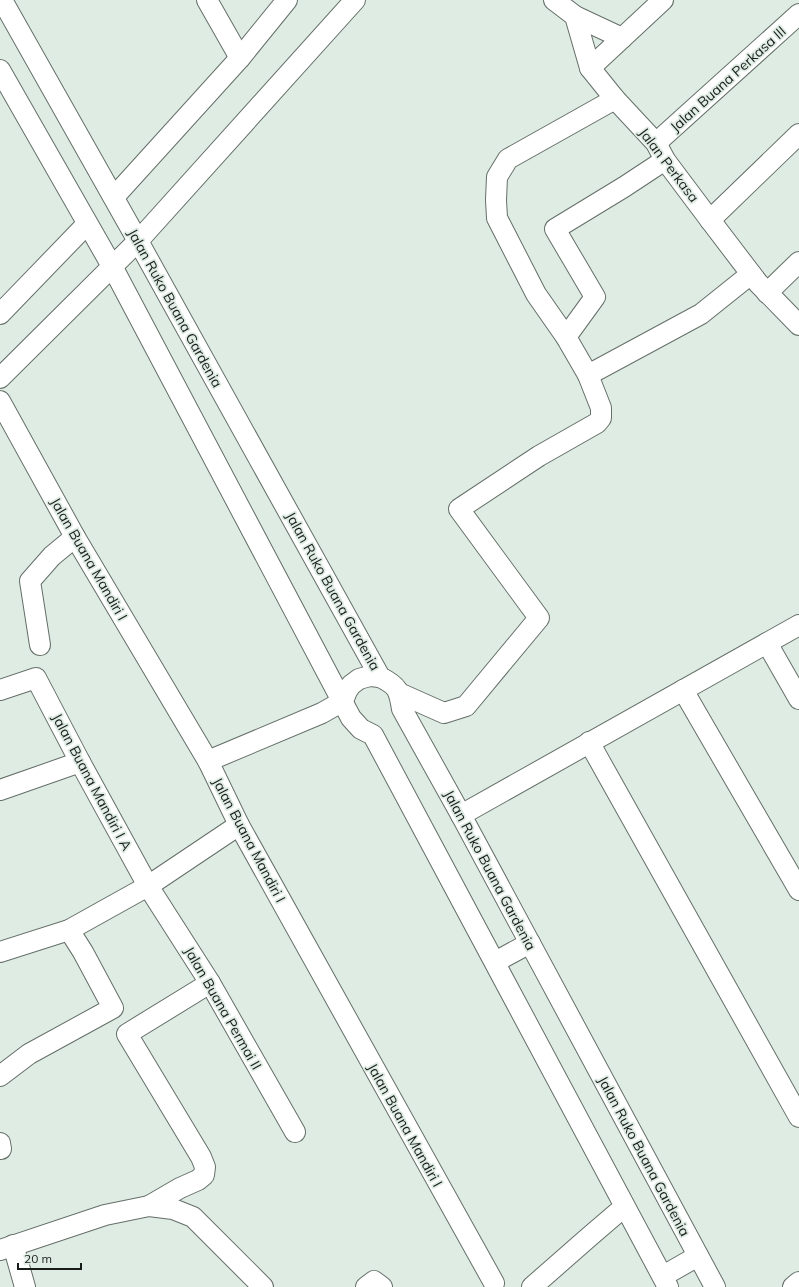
<svg xmlns="http://www.w3.org/2000/svg" width="799" height="1287" font-family="Mulish,sans-serif">
	<style>
		.lines { fill: none; stroke-linecap: round; stroke-linejoin: round }
		.minor-casing { stroke: #646f68; stroke-width: 22 }
		.minor { stroke: #fff; stroke-width: 20 }
		.labels { text-anchor: middle; dominant-baseline: central; stroke-width: 3.5; stroke-linejoin: round; paint-order: stroke }
		.street-label { font-size: 14px; fill: #181c19; stroke: #dfece4 }
	</style>
	<rect width="100%" height="100%" fill="#dfece4"/>
	<g class="lines">
		<g class="minor-casing">
			<g id="minor">
				<path d="M 2,0 L 138,241 L 380,677 C 398,686 399,690 402,709 L 461,815 L 715,1287"/>
				<polyline points="207,0 240,58"/>
				<polyline points="554,0 575,16 590,68 615,99 656,143 665,160 710,220 758,283 799,325"/>
				<polyline points="575,16 622,38"/>
				<polyline points="590,68 663,0"/>
				<polyline points="0,70 113,268 351,718 361,729 373,735 668,1287"/>
				<polyline points="656,143 799,14"/>
				<polyline points="114,197 240,58 287,0"/>
				<polyline points="710,220 799,134"/>
				<polyline points="767,293 799,262"/>
				<polyline points="0,314 87,224"/>
				<polyline points="566,337 595,297 555,229 624,187 665,160"/>
				<polyline points="588,375 701,314 751,274"/>
				<polyline points="0,378 138,241 355,0"/>
				<polyline points="0,401 75,537 208,761 239,825 494,1283"/>
				<polyline points="767,643 799,699"/>
				<polyline points="40,645 30,581 52,556 75,537"/>
				<polyline points="0,690 36,678 80,762 148,886 210,983 295,1132"/>
				<polyline points="683,690 799,890"/>
				<polyline points="399,693 444,713 466,706 539,618 459,509 539,456 597,423 601,418 601,408 588,375 566,337 536,294 497,218 496,200 497,177 508,159 615,99"/>
				<polyline points="589,742 799,1117"/>
				<polyline points="208,761 322,713 343,701 347,691 351,685 359,679 370,676 380,677"/>
				<polyline points="0,790 80,762"/>
				<polyline points="461,815 799,625"/>
				<polyline points="0,952 69,930 148,886 239,825"/>
				<polyline points="495,962 530,943"/>
				<polyline points="0,1076 29,1054 113,1008 83,952 69,930"/>
				<polyline points="0,1143 1,1149"/>
				<polyline points="149,1206 180,1188 198,1180 204,1175 205,1167 201,1157 127,1034 210,983"/>
				<polyline points="13,1245 25,1287"/>
				<polyline points="0,1250 105,1215 149,1206 173,1209 193,1217 263,1287"/>
				<polyline points="663,1276 698,1256"/>
				<polyline points="366,1287 374,1281 382,1287"/>
				<polyline points="532,1287 589,1237 624,1207"/>
				<polyline points="793,1287 799,1282"/>
			</g>
		</g>
		<use href="#minor" class="minor"/>
	</g>
	<g class="labels">
		<g class="street-label">
			<text transform="translate(728 79) rotate(-42)">Jalan Buana Perkasa III</text>
			<text transform="translate(669 165) rotate(53)">Jalan Perkasa</text>
			<text transform="translate(175 308) rotate(61)">Jalan Ruko Buana Gardenia</text>
			<text transform="translate(89 559) rotate(60)">Jalan Buana Mandiri I</text>
			<text transform="translate(333 591) rotate(61)">Jalan Ruko Buana Gardenia</text>
			<text transform="translate(92 782) rotate(62)">Jalan Buana Mandiri I A</text>
			<text transform="translate(249 840) rotate(62)">Jalan Buana Mandiri I</text>
			<text transform="translate(490 870) rotate(62)">Jalan Ruko Buana Gardenia</text>
			<text transform="translate(223 1008) rotate(60)">Jalan Buana Permai II</text>
			<text transform="translate(405 1125) rotate(61)">Jalan Buana Mandiri I</text>
			<text transform="translate(644 1156) rotate(62)">Jalan Ruko Buana Gardenia</text>
		</g>
	</g>
	<path d="M18 1263v6h63v-6" fill="none" stroke="#181c19" stroke-width="2"/>
	<text x="24" y="1263" font-size="12" fill="#181c19" stroke="#dfece4" stroke-width="3" paint-order="stroke">20 m</text>
</svg>
